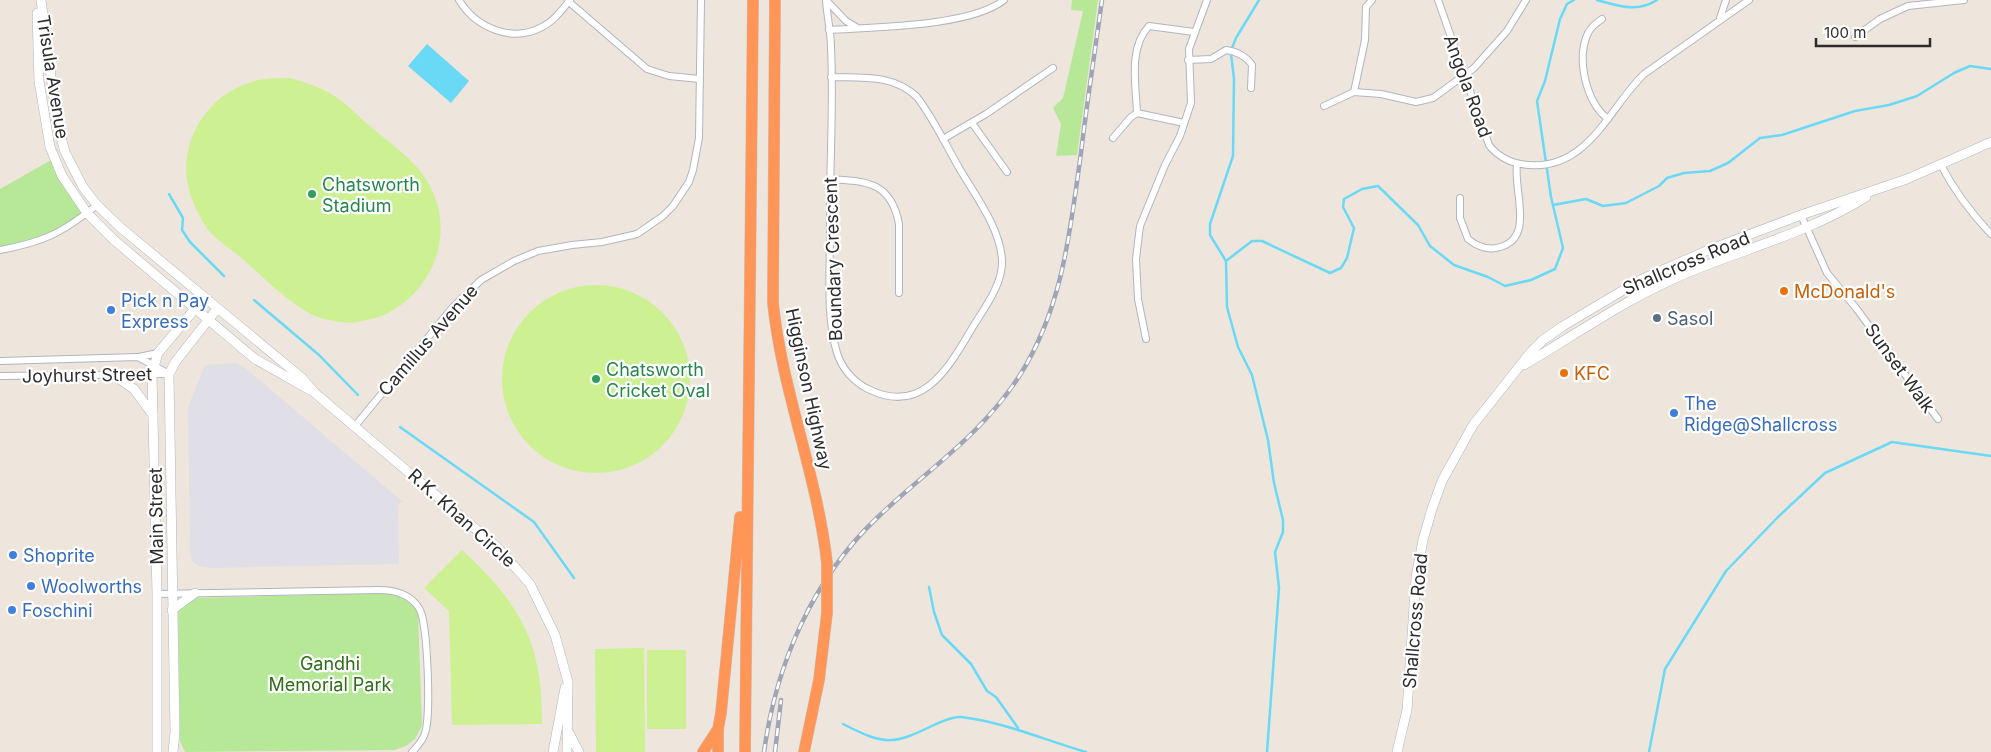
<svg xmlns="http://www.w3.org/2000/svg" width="1991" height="752" font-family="Inter,sans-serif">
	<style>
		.industrial { fill: #e0dee6 }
		.green { fill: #b7e897 }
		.pitch { fill: #cdf092 }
		.water { fill: #6ad9f6 }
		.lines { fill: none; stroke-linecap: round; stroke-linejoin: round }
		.stream { stroke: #6ad9f6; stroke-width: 2.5 }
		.street-casing { stroke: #b1b5c0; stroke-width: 8 }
		.secondary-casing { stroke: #b1b5c0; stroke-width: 10 }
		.highway-casing { stroke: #c8c8c8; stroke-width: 12 }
		.street { stroke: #fff; stroke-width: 6 }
		.secondary { stroke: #fff; stroke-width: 9 }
		.highway { stroke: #ff9657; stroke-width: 11 }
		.rail-casing { stroke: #9fa4b7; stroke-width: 4.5 }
		.rail { stroke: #fff; stroke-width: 2.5; stroke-dasharray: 8; stroke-linecap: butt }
		.highway-bridge-casing { stroke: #c8c8c8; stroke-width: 12; stroke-linecap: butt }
		.highway-bridge { stroke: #ff9657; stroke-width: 11 }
		.leisure-dot { fill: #2e9e5b; stroke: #fff; stroke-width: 2 }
		.food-dot { fill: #e8710a; stroke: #fff; stroke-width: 2 }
		.shop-dot { fill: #3f7fe0; stroke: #fff; stroke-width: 2 }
		.service-dot { fill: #5c6f8a; stroke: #fff; stroke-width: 2 }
		.labels { text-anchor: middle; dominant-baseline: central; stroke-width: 4.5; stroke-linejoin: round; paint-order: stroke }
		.street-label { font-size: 18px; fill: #2c2c2c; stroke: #fff }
		.leisure-label { font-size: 18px; fill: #27864d; stroke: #fff; text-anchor: start }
		.food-label { font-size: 18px; fill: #c56008; stroke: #fff; text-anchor: start }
		.shop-label { font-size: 18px; fill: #366cbe; stroke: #fff; text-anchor: start }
		.service-label { font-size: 18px; fill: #4e5e75; stroke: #fff; text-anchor: start }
		.park-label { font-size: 18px; fill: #2e6e16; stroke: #fff }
	</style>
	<rect width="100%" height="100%" fill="#eee6dd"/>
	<polygon class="industrial" points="236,363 244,367 402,501 398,506 399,564 213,568 198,566 192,561 190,553 188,407 205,365"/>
	<g class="green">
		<polygon points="1072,0 1098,0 1077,155 1056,156 1061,124 1053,108 1063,98 1083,11 1071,10"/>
		<polygon points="53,159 87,214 72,227 0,251 0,189"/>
		<path d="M 389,593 C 401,597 412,602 418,614 L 422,725 L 415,739 L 406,746 L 395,750 L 185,752 L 180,741 L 178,608 L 194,598 Z"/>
	</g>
	<g class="pitch">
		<path d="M 290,78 C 307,83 324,88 339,99 C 350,107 360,118 371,127 C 391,144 418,162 430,186 C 455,233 434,289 388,313 C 380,318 368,319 358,322 C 350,324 333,321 324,319 C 295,311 262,275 238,255 C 229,248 217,240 209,231 C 203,224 198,213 194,204 C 170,152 204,91 259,80 C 269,78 280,78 290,78 Z"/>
		<circle cx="596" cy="379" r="94"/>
		<path d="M 462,550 C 520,603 543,643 542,724 L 452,725 L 449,611 L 424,588 Z"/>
		<polygon points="644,648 645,752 596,752 595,649"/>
		<rect x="647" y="650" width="39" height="79"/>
	</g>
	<polygon class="water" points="427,44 469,81 451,103 408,66"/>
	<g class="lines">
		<g class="stream">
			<path d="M 1597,0 C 1619,6 1637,13 1657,0"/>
			<polyline points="1232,48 1236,38 1259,0"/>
			<polyline points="1231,54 1234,79 1233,156 1210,224 1210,235 1226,261 1227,307 1238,347 1252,375 1268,440 1274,483 1283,520 1283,532 1275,552 1279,588 1267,752"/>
			<polyline points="169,194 183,218 182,230 190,242 224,276"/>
			<polyline points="1553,205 1586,199 1603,206 1626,203 1659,186 1667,178 1684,173 1710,171 1728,163 1760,138 1782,135 1855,111 1889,105 1917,96 1954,73 1970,66 1991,69"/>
			<polyline points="1226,261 1252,241 1262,241 1330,273 1341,268 1347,258 1354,228 1343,207 1344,199 1362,189 1378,186 1418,225 1430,246 1454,265 1488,277 1505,286 1531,280 1555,269 1563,248 1551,197 1537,101 1545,81 1560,19 1567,4 1574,0"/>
			<polyline points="254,300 319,355 358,395"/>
			<polyline points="400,427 534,522 574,578"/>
			<polyline points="929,587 934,612 942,635 971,664 987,691 996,697 1018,728"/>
			<path d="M 843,724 C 886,746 893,745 936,724 C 943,721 953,716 961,717 C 1004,722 1044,740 1086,752"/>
			<polyline points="1649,752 1665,669 1726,571 1778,517 1825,473 1892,442 1991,456"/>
		</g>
		<g class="street-casing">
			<g id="street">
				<path d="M 459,0 C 476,28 512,43 542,27 C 554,21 562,10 570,0"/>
				<path d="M 826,0 C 827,16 831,32 831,48 C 834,109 829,171 830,233 C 830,272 826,316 837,353 C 842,369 854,382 868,389 C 924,417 950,365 974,325 C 986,306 1003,283 1002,260 C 1000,227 974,194 958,166 C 945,143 933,118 917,97 C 893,74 862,78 831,77"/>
				<polyline points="826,0 846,21 856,27"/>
				<path d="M 1438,0 L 1489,145 C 1499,158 1512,164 1529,165 C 1588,170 1609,108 1644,74 L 1749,0"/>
				<polyline points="569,2 647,69 669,76 700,79"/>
				<polyline points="1720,18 1726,0"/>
				<path d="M 1602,19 C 1596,23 1591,27 1588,33 C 1576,59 1586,102 1608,119"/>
				<path d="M 829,30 C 873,27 970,27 1004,0"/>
				<polyline points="1855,37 1880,19 1908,6 1964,0"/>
				<path d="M 1188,60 L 1211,59 L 1226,50 C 1236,51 1247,57 1252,65 L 1251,88"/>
				<polyline points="1354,92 1365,40 1366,7 1372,0"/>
				<polyline points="1324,106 1354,92 1381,94 1416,102 1433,98 1474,68 1507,31 1526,0"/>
				<polyline points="972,123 1007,172"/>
				<path d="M 1184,123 L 1137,113 C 1136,86 1128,48 1149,26 L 1194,32"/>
				<polyline points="1113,138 1131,117 1137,113"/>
				<polyline points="943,139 986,114 1053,68"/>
				<path d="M 1941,165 C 1955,192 1970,212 1991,234"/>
				<path d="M 829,179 C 865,181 891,181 899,224 L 899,293"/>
				<path d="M 1460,198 L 1460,218 L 1468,239 C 1478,247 1488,251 1500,247 C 1535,238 1513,190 1517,164"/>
				<polyline points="1801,215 1827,273 1856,308 1938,419"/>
				<path d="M 0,250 C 44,242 62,233 97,205"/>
				<polyline points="1146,339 1138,299 1136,259 1140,226 1165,165 1180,136 1191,103 1189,49 1207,0"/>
				<polyline points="139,357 158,353"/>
				<polyline points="0,361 138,357 169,374"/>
				<polyline points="0,376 168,374"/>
				<polyline points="355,426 453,307 481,280 514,261 538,251 572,245 602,242 637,234 663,216 673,206 689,182 693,170 699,138 701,0"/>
				<path d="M 157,594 L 379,590 C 394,590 410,594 419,608 C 428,621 431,717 425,733 C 423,740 417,747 412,752"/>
			</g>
		</g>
		<g class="secondary-casing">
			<g id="secondary">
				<polyline points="41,0 57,122 65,152 83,187 97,205 121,228 302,378 316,394 497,547 530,584 555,635 568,682 567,752"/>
				<polyline points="37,13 39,81 50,147 62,176 87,213 114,240 255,359 310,390"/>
				<path d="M 1524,365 C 1578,333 1629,297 1687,273 C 1747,248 1810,232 1866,197"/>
				<polyline points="112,374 134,389 153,415"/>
				<polyline points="172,610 195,593"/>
				<polyline points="569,733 579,752"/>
				<polyline points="157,752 157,594 152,374 158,353 204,298"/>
				<polyline points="173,752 175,732 169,374 176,361 217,309"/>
				<polyline points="553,752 565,688"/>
				<polyline points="1397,752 1407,710 1416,577 1423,540 1432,509 1442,481 1473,425 1530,353 1543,340 1563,326 1642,279 1706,251 1801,215 1907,179 1991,142"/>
			</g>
		</g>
		<g class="highway-casing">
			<g id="highway">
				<path d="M 775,0 L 773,303 C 782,391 817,474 827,563"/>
				<polyline points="703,752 718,729 721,713 740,517"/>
				<polyline points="718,752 718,731"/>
				<polyline points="745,752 753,0"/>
				<polyline points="804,752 819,680 827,613"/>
			</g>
		</g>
		<use href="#street" class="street"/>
		<use href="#secondary" class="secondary"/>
		<use href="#highway" class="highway"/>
		<g class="rail-casing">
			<g id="rail">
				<path d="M 764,752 C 776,664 813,578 878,517 C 929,468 980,437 1020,375 C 1063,307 1070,231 1081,153 C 1087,102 1095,51 1102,0"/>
				<polyline points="775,752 781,700"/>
			</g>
		</g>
		<use href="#rail" class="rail"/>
		<g class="highway-bridge-casing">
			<polyline id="highway-bridge" points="827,563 827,613"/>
		</g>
		<use href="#highway-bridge" class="highway-bridge"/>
	</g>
	<g class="leisure-dot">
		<circle cx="312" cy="194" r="5"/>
		<circle cx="596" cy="379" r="5"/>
	</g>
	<g class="food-dot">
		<circle cx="1784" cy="291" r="5"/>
		<circle cx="1564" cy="373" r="5"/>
	</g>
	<g class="shop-dot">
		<circle cx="111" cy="310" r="5"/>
		<circle cx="1674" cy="413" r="5"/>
		<circle cx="13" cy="555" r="5"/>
		<circle cx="31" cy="586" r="5"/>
		<circle cx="12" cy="610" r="5"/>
	</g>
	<circle class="service-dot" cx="1657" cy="318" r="5"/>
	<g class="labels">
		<g class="street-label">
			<text transform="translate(53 77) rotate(81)">Trisula Avenue</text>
			<text transform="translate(1468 86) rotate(70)">Angola Road</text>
			<text transform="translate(833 259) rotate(-92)">Boundary Crescent</text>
			<text transform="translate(1686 263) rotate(-23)">Shallcross Road</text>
			<text transform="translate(428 340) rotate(-49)">Camillus Avenue</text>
			<text transform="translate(1900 368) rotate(54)">Sunset Walk</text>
			<text transform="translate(87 375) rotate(-1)">Joyhurst Street</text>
			<text transform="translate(809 389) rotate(78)">Higginson Highway</text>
			<text transform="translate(156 516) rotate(-91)">Main Street</text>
			<text transform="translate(462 518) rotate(42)">R.K. Khan Circle</text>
			<text transform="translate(1415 621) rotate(-85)">Shallcross Road</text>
		</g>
		<g class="leisure-label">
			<text x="322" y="184">Chatsworth<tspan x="322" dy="21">Stadium</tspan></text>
			<text x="606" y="369">Chatsworth<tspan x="606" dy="21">Cricket Oval</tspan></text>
		</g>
		<g class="food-label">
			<text x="1794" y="291">McDonald's</text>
			<text x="1574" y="373">KFC</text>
		</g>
		<g class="shop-label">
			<text x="121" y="300">Pick n Pay<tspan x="121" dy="21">Express</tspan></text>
			<text x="1684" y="403">The<tspan x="1684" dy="21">Ridge@Shallcross</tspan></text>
			<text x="23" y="555">Shoprite</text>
			<text x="41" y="586">Woolworths</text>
			<text x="22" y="610">Foschini</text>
		</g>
		<g class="service-label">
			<text x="1667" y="318">Sasol</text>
		</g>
		<g class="park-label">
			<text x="330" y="663">Gandhi<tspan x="330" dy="21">Memorial Park</tspan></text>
		</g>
	</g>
	<path d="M1816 38v8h114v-8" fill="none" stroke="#2c2c2c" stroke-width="2.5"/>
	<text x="1824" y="38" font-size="15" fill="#2c2c2c" stroke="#ffffff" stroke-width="4" paint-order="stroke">100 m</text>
</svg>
